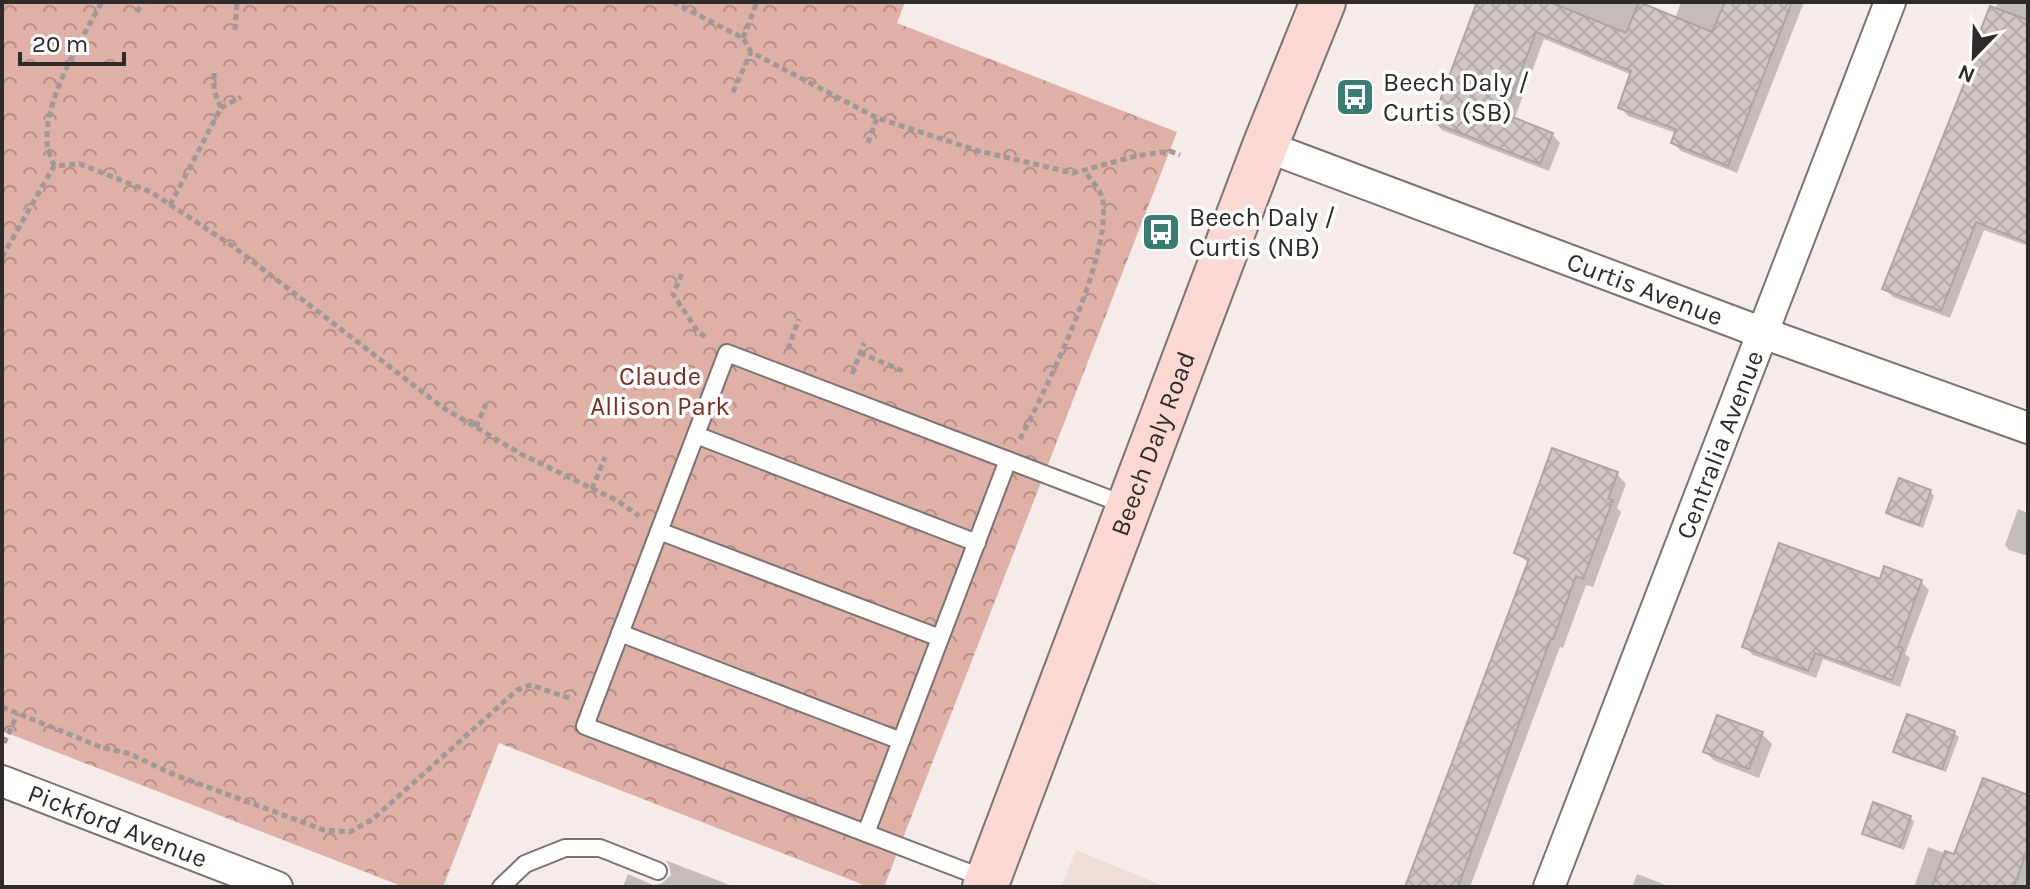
<svg xmlns="http://www.w3.org/2000/svg" width="2030" height="889" font-family="Karla,sans-serif">
	<style>
		.built { fill: #efddd9 }
		.park { fill: url(#park-crowns) }
		.shadow { fill: #0003 }
		.building { fill: url(#building-cross-hatch); stroke: #aea5a3; stroke-width: 2 }
		.lines { fill: none; stroke-linecap: round; stroke-linejoin: round }
		.lane-casing { stroke: #7b7371; stroke-width: 20 }
		.street-casing { stroke: #7b7371; stroke-width: 34 }
		.secondary-casing { stroke: #7b7371; stroke-width: 48 }
		.path { stroke: #9f9997; stroke-width: 5; stroke-dasharray: 6 4; stroke-linecap: butt }
		.lane { stroke: #fff; stroke-width: 16 }
		.street { stroke: #fff; stroke-width: 30 }
		.secondary { stroke: #fbd9d2; stroke-width: 44 }
		.labels { text-anchor: middle; dominant-baseline: central; stroke-width: 7; stroke-linejoin: round; paint-order: stroke }
		.poi-label { font-size: 26px; fill: #2f2b2b; stroke: #fff; text-anchor: start }
		.street-label { font-size: 26px; fill: #2f2b2b; stroke: #fff }
		.park-label { font-size: 26px; fill: #812c1d; stroke: #fff }
	</style>
	<defs>
		<pattern id="park-crowns" width="20" height="18" patternUnits="userSpaceOnUse" patternTransform="scale(2)"><rect width="20" height="18" fill="#dfb0a6"/><path d="M2 6a3 3 0 1 1 6 0M12 15a3 3 0 1 1 6 0" fill="none" stroke="#b58f87"/></pattern>
		<pattern id="building-cross-hatch" width="8" height="8" patternUnits="userSpaceOnUse" patternTransform="scale(2)"><rect width="8" height="8" fill="#d0c7c5"/><path d="M0 0l8 8M0 8l8-8" fill="none" stroke="#b3aba9"/></pattern>
	</defs>
	<rect width="100%" height="100%" fill="#f5ece9"/>
	<polygon class="built" points="1076,850 1166,887 1061,887"/>
	<polygon class="park" points="2,2 905,2 897,23 1177,132 884,887 869,887 499,743 443,887 404,887 2,731"/>
	<g class="shadow">
		<polygon points="1482,2 1634,2 1675,19 1681,2 1804,2 1737,173 1681,151 1673,143 1676,133 1628,116 1620,107 1632,75 1544,39 1514,120 1552,134 1560,143 1549,171 1442,130 1434,121"/>
		<polygon points="1998,2 2028,2 2028,246 1984,230 1950,318 1893,297 1884,288"/>
		<polygon points="1617,474 1626,484 1617,508 1621,512 1593,587 1586,585 1563,648 1560,647 1470,887 1407,887 1530,564 1516,553"/>
		<polygon points="1930,491 1934,496 1923,528 1892,517 1888,512"/>
		<polygon points="2018,509 2028,513 2028,556 2009,550 2005,545"/>
		<polygon points="1881,582 1921,582 1929,590 1905,654 1910,658 1900,687 1823,659 1816,678 1753,655 1745,647"/>
		<polygon points="1954,733 1959,737 1946,772 1900,756 1896,751"/>
		<polygon points="1762,734 1772,744 1759,778 1715,761 1705,752"/>
		<polygon points="2028,797 2026,887 1914,887 1928,847 1955,857"/>
		<polygon points="1910,817 1914,822 1904,850 1869,837 1865,833"/>
		<polygon points="665,860 735,887 623,887 628,874 653,885 661,884 671,875 669,865"/>
		<polygon points="1637,874 1671,887 1632,887"/>
	</g>
	<g class="building">
		<polygon points="1477,2 1550,2 1626,33 1639,2 1712,32 1725,2 1792,2 1728,166 1671,143 1676,129 1618,108 1631,71 1536,32 1505,114 1553,133 1540,164 1432,122"/>
		<polygon points="1990,6 2028,20 2028,243 1976,222 1941,311 1882,289 1980,44 1976,42"/>
		<polygon points="1552,448 1618,472 1608,499 1613,500 1583,579 1576,576 1553,639 1551,638 1458,887 1405,887 1529,559 1514,553"/>
		<polygon points="1899,478 1931,490 1919,525 1886,513"/>
		<polygon points="1779,543 1880,579 1884,566 1922,580 1898,647 1903,648 1892,680 1815,653 1808,671 1742,647"/>
		<polygon points="1907,714 1955,731 1942,769 1893,752"/>
		<polygon points="1717,715 1763,732 1749,769 1703,752"/>
		<polygon points="1983,778 2028,795 2028,847 2014,887 1932,887 1945,851 1954,854"/>
		<polygon points="1873,802 1911,816 1900,847 1862,834"/>
	</g>
	<g class="lines">
		<g class="lane-casing">
			<g id="lane">
				<polyline points="696,435 977,543"/>
				<polyline points="659,531 940,638"/>
				<polyline points="620,633 901,741"/>
				<polyline points="866,833 1008,460"/>
				<polyline points="986,879 585,726 592,707 727,353 1128,506"/>
				<polyline points="501,887 525,864 565,848 600,848 658,871"/>
			</g>
		</g>
		<g class="street-casing">
			<g id="street">
				<path id="s1" d="M 1265,146 L 1763,333 L 2028,428"/>
				<path id="s2" d="M 2,781 L 277,887"/>
				<path id="s3" d="M 1549,887 L 1890,2"/>
			</g>
		</g>
		<g class="secondary-casing">
			<g id="secondary">
				<path id="s4" d="M 985,887 L 1265,146 L 1323,2"/>
			</g>
		</g>
		<g class="path">
			<polyline points="673,2 743,38 751,52 877,118 979,151 1073,173 1136,156 1170,151 1180,155"/>
			<polyline points="137,12 143,2"/>
			<polyline points="235,30 237,2"/>
			<polyline points="743,38 757,2"/>
			<polyline points="733,92 751,52"/>
			<polyline points="221,108 241,97"/>
			<polyline points="868,143 877,118"/>
			<path d="M 54,166 C 52,159 47,150 47,142 C 45,97 81,40 102,2"/>
			<polyline points="170,205 221,108 214,91 214,72"/>
			<polyline points="2,257 54,166 80,164 151,192 234,247 442,407 521,454 616,500 639,516"/>
			<polyline points="682,274 673,294 698,332 707,338"/>
			<polyline points="788,349 799,319"/>
			<polyline points="860,353 903,371"/>
			<polyline points="852,374 864,343"/>
			<polyline points="476,427 486,404"/>
			<path d="M 1020,439 C 1048,385 1110,260 1103,201 C 1102,191 1090,179 1084,170"/>
			<polyline points="592,489 605,457"/>
			<polyline points="2,707 101,747 130,754 175,775 324,830 350,832 373,819 517,690 531,685 569,698"/>
			<polyline points="4,743 18,713"/>
		</g>
		<use href="#lane" class="lane"/>
		<use href="#street" class="street"/>
		<use href="#secondary" class="secondary"/>
	</g>
	<defs>
		<g id="bus-square" transform="scale(2)"><rect x="-9" y="-9" width="18" height="18" rx="4" fill="#377d72" stroke="#fff"/><path d="M-5-6H5V4H4V6H2V4H-2V6H-4V4H-5ZM-3.5-4V0h7V-4ZM-3.5 1.2v1.5H-2V1.2ZM2 1.2v1.5H3.5V1.2Z" fill="#fff"/></g>
	</defs>
	<g fill-rule="evenodd">
		<use href="#bus-square" x="1355" y="97"/>
		<use href="#bus-square" x="1161" y="232"/>
	</g>
	<g class="labels">
		<g class="poi-label">
			<text x="1383" y="82">Beech Daly /<tspan x="1383" dy="30">Curtis (SB)</tspan></text>
			<text x="1189" y="217">Beech Daly /<tspan x="1189" dy="30">Curtis (NB)</tspan></text>
		</g>
		<g class="street-label">
			<text stroke="none"><textPath href="#s1" startOffset="406">Curtis Avenue</textPath></text>
			<text stroke="none"><textPath href="#s4" startOffset="474">Beech Daly Road</textPath></text>
			<text stroke="none"><textPath href="#s3" startOffset="474">Centralia Avenue</textPath></text>
			<text stroke="none"><textPath href="#s2" startOffset="124">Pickford Avenue</textPath></text>
		</g>
		<g class="park-label">
			<text x="660" y="376">Claude<tspan x="660" dy="30">Allison Park</tspan></text>
		</g>
	</g>
	<rect width="2030" height="889" fill="none" stroke="#2f2b2b" stroke-width="8"/>
	<g transform="translate(1974 56) rotate(203)" stroke="#ffffff" stroke-width="6" paint-order="stroke">
	<path d="M0-6L14 30L0 20L-14 30Z" fill="#2f2b2b"/>
	<text y="-12" font-size="22" font-weight="bold" text-anchor="middle" fill="#2f2b2b">N</text>
	</g>
	<path d="M20 52v12h104v-12" fill="none" stroke="#2f2b2b" stroke-width="4"/>
	<text x="32" y="52" font-size="24" fill="#2f2b2b" stroke="#ffffff" stroke-width="6" paint-order="stroke">20 m</text>
</svg>
